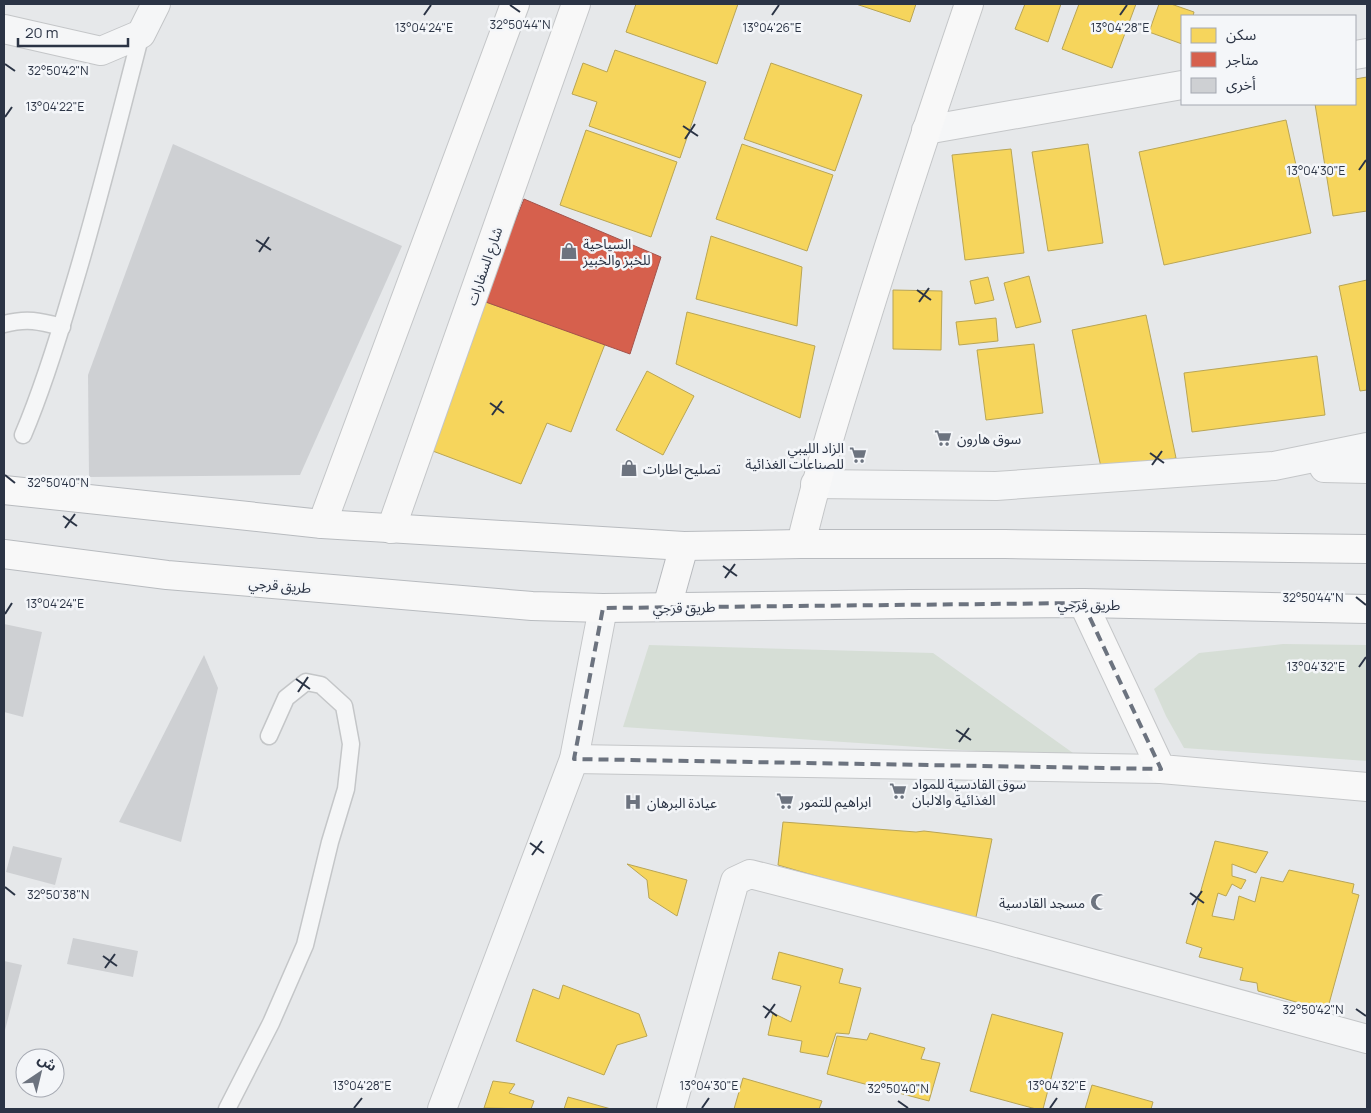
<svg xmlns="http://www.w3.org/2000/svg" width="1371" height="1113" font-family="Manrope,'Noto Sans Arabic',sans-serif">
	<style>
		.green { fill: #d6ded6 }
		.homes { fill: #f6d55c; stroke: #b9a555 }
		.shops { fill: #d6604d; stroke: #a3534b }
		.building { fill: #ced0d3 }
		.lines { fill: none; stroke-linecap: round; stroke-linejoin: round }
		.lane-casing { stroke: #c4c6c8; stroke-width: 19 }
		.street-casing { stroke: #c4c6c8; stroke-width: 30 }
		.secondary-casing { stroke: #c4c6c8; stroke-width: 30 }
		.highway-casing { stroke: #b8bbbf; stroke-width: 30 }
		.lane { stroke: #f5f6f7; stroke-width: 16 }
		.street { stroke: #f5f6f7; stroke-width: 28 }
		.secondary { stroke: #f8f8f8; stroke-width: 28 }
		.highway { stroke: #f8f8f8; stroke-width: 28 }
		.marked { fill: none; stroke: #6c737f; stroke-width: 4; stroke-dasharray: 10 6; stroke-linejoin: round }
		.ticks { fill: none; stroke: #2b3445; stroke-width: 2 }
		.labels { text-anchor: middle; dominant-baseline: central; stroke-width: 5; stroke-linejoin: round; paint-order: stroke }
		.poi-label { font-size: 14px; fill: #2b3445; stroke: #f4f6f9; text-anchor: start }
		.street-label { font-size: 14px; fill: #2b3445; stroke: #f4f6f9 }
		.ticks-label { font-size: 12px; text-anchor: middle; fill: #2b3445; stroke: #f4f6f9; stroke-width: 5; stroke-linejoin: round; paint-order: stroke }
	</style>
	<rect width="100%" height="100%" fill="#e6e8ea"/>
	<g class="green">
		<polygon points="1283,644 1367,645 1367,761 1184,748 1166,716 1154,689 1199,653"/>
		<polygon points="649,645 933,653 1080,758 623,727"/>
	</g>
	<g class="homes">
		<polygon points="636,4 738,4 717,64 626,32"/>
		<polygon points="856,4 916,4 910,22"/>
		<polygon points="1025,4 1061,4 1048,42 1015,29"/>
		<polygon points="1079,4 1136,4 1112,68 1062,49"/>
		<polygon points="1159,4 1171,4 1194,12 1193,16 1182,16 1182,44 1149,32"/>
		<polygon points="615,50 706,82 680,158 589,126 597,102 572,94 583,63 607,72"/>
		<polygon points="771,63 862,95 835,171 744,139"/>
		<polygon points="1367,77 1367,211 1333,216 1315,104 1355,104 1355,79"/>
		<polygon points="1286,120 1311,233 1164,265 1139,152"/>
		<polygon points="586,130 677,162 651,237 560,205"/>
		<polygon points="742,144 833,175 807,251 716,219"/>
		<polygon points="1088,144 1103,243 1048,251 1032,152"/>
		<polygon points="1011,149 1024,253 965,260 952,155"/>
		<polygon points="711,236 802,267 797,326 696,299"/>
		<polygon points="1029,276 1041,322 1016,328 1004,283"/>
		<polygon points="988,277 994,300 975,304 970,281"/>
		<polygon points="1367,280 1367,390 1360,391 1339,286"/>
		<polygon points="893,290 942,291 941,350 893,349"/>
		<polygon points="483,301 605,344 571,432 547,423 521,484 430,450"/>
		<polygon points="687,312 815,346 800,418 676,364"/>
		<polygon points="1146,315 1176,458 1102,472 1072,330"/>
		<polygon points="996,318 998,341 959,345 956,322"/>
		<polygon points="1034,344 1043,413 986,420 977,350"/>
		<polygon points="1317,356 1325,415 1192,432 1184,373"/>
		<polygon points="647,371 694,396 663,455 616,430"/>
		<polygon points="783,822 916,832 924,831 992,839 975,922 778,865"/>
		<polygon points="1215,841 1268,852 1256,873 1232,864 1232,876 1246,880 1241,889 1232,884 1226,896 1218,893 1212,916 1234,920 1239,896 1255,902 1261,877 1283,882 1289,870 1354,884 1352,893 1359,895 1327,1011 1258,991 1257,983 1240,980 1243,968 1199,957 1202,948 1186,943"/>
		<polygon points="627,864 687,880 677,916 649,898 647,880"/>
		<polygon points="779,952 843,969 839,983 861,988 849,1034 836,1033 828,1057 800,1052 802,1041 768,1035 773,1013 791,1022 801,986 772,979"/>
		<polygon points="563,985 639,1014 647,1036 617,1045 604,1075 516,1041 533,989 559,999"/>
		<polygon points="992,1014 1063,1033 1043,1109 1036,1109 970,1091"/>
		<polygon points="870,1033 925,1048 921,1059 940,1063 929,1101 827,1074 837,1036 867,1040"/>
		<polygon points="743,1078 822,1101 819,1109 734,1109"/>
		<polygon points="493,1081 515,1084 509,1093 534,1101 531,1109 484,1108"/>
		<polygon points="1092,1085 1153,1102 1151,1109 1085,1109"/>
		<polygon points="568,1097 611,1109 564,1109"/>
	</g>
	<polygon class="shops" points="524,199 661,257 630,354 483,301"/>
	<g class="building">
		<polygon points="173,144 402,246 300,475 89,477 88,375"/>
		<polygon points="4,624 42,632 23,717 4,712"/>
		<polygon points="204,655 218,688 181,842 119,822"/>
		<polygon points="13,846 62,858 55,885 6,872"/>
		<polygon points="73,938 138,951 133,977 67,964"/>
		<polygon points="4,961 22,965 4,1034"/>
	</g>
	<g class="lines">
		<g class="lane-casing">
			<g id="lane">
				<path d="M 4,324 C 27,318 39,321 62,327"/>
				<path d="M 23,435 C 43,388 58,339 72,291 C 98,206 119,119 141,34"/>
				<polyline points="227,1109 271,1023 305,945 330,842 346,789 351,744 344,706 321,685 306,682 286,698 269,736"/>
			</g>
		</g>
		<g class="street-casing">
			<g id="street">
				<polyline points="4,29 101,51 141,34 156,4"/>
				<polyline points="1355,55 1367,53"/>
				<polyline points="926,130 1182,85"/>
				<polyline points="1324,468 1367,469"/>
				<polyline points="815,484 996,486 1274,466 1367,447"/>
				<polyline points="574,759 1161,769"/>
				<polyline points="442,1109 574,759 603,608"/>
				<polyline points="671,1109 735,881 750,874 992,936 1367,1039"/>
			</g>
		</g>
		<g class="secondary-casing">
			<g id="secondary">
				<polyline points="322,524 515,4"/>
				<polyline points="391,529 576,4"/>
				<path d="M 801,544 C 818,472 840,402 862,332 C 896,222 932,113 969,4"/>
				<polyline points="1083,603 1161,769 1367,787"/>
			</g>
		</g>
		<g class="highway-casing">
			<g id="highway">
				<polyline points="4,490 322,524 684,546 801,544 1005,544 1367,549"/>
				<polyline points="4,554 167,575 532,606 603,608 910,604 1083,603 1367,609"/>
				<polyline points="667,607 684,546"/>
			</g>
		</g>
		<use href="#lane" class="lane"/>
		<use href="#street" class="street"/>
		<use href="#secondary" class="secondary"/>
		<use href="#highway" class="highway"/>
	</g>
	<path class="marked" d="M 1083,603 L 1161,769 L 574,759 L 603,608 Z"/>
	<path class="ticks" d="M 510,5 L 520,12M 424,15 L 431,5M 772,15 L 779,5M 1120,15 L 1127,5M 5,64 L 15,71M 5,117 L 12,107M 683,126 L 698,136M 685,139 L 695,124M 1359,170 L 1366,160M 256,240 L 271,250M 259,252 L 269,237M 917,290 L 931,300M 919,302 L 929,288M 490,403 L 504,413M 492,415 L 502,401M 1150,453 L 1164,463M 1152,465 L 1162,451M 5,475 L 15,483M 63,516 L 77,526M 65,528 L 75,514M 723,566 L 737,576M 725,578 L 735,564M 1356,597 L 1366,605M 5,614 L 12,603M 1359,667 L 1366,657M 296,679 L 310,689M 298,692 L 308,677M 956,730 L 971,740M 959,742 L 969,728M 530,843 L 544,853M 532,855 L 542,841M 5,887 L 15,895M 1190,893 L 1204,903M 1192,905 L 1202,891M 103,956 L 117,966M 105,968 L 115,954M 763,1006 L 777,1016M 1356,1009 L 1366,1016M 765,1018 L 775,1004M 898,1101 L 908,1108M 354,1108 L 362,1098M 702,1108 L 709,1098M 1050,1108 L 1057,1098"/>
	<defs>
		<g id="shop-bare" transform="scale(1.35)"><path d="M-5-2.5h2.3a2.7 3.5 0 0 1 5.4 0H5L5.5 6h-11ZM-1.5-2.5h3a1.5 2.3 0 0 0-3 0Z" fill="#6c737f" stroke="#f4f6f9" stroke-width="2.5" paint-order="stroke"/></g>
		<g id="supermarket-bare" transform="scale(1.35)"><path d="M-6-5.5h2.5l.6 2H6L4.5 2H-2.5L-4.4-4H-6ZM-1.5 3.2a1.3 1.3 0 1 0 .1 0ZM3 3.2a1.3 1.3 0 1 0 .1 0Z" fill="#6c737f" stroke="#f4f6f9" stroke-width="2.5" paint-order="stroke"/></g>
		<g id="hospital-bare" transform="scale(1.35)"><path d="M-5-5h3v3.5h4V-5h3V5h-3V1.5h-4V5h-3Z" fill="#6c737f" stroke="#f4f6f9" stroke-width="2.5" paint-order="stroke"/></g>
		<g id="mosque-bare" transform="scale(1.35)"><path d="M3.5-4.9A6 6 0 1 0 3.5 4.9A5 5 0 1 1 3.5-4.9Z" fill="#6c737f" stroke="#f4f6f9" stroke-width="2.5" paint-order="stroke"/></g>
	</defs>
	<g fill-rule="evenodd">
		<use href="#shop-bare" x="569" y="251"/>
		<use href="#supermarket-bare" x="943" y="438"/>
		<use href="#supermarket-bare" x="858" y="455"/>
		<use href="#shop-bare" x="629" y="468"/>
		<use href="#supermarket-bare" x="898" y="791"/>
		<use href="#supermarket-bare" x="785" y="801"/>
		<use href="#hospital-bare" x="633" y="802"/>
		<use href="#mosque-bare" x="1099" y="902"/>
	</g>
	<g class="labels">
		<g class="poi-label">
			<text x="583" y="243">السياحية<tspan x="583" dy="16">للخبز والخبيز</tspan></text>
			<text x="957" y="438">سوق هارون</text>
			<text x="844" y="447" text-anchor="end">الزاد الليبي<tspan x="844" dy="16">للصناعات الغذائية</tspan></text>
			<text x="643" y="468">تصليح اطارات</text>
			<text x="912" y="783">سوق القادسية للمواد<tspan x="912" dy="16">الغذائية والالبان</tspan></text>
			<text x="799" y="801">ابراهيم للتمور</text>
			<text x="647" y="802">عيادة البرهان</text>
			<text x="1085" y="902" text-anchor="end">مسجد القادسية</text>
		</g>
		<g class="street-label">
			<text transform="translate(484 266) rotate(-71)">شارع السفارات</text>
			<text transform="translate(280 585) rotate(5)">طريق قرجي</text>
			<text transform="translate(1089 604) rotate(1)">طريق قرجي</text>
			<text transform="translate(684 607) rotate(-1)">طريق قرجي</text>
		</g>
	</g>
	<g class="ticks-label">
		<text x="520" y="29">32°50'44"N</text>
		<text x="424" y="32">13°04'24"E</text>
		<text x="772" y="32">13°04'26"E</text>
		<text x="1120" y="32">13°04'28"E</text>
		<text x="58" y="75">32°50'42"N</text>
		<text x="55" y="111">13°04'22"E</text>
		<text x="1316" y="175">13°04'30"E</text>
		<text x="58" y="487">32°50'40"N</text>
		<text x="1313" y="602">32°50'44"N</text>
		<text x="55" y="608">13°04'24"E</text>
		<text x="1316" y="671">13°04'32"E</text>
		<text x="58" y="899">32°50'38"N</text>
		<text x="1313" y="1014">32°50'42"N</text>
		<text x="362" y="1090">13°04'28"E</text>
		<text x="709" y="1090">13°04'30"E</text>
		<text x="1057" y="1090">13°04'32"E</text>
		<text x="898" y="1093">32°50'40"N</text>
	</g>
	<rect width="1371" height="1113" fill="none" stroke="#2b3445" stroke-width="10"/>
	<rect x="1181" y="15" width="175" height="90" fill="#f4f6f9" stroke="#a4a8b1"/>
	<rect x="1191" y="28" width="25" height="15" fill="#f6d55c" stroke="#a4a8b1"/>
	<text x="1226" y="40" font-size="15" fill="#2b3445">سكن</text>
	<rect x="1191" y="52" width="25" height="15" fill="#d6604d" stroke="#a4a8b1"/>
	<text x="1226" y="65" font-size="15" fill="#2b3445">متاجر</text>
	<rect x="1191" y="78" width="25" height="15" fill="#ced0d3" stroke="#a4a8b1"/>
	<text x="1226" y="90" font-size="15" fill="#2b3445">أخرى</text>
	<g transform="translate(40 1073) rotate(35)"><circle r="24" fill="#f4f6f9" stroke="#a4a8b1"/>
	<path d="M0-4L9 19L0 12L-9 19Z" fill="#6c737f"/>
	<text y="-8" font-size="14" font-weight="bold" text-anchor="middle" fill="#2b3445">ش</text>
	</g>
	<path d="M18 38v8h110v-8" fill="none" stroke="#2b3445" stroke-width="2.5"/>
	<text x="25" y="38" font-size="15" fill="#2b3445" stroke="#f4f6f9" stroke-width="4" paint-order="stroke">20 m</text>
</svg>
